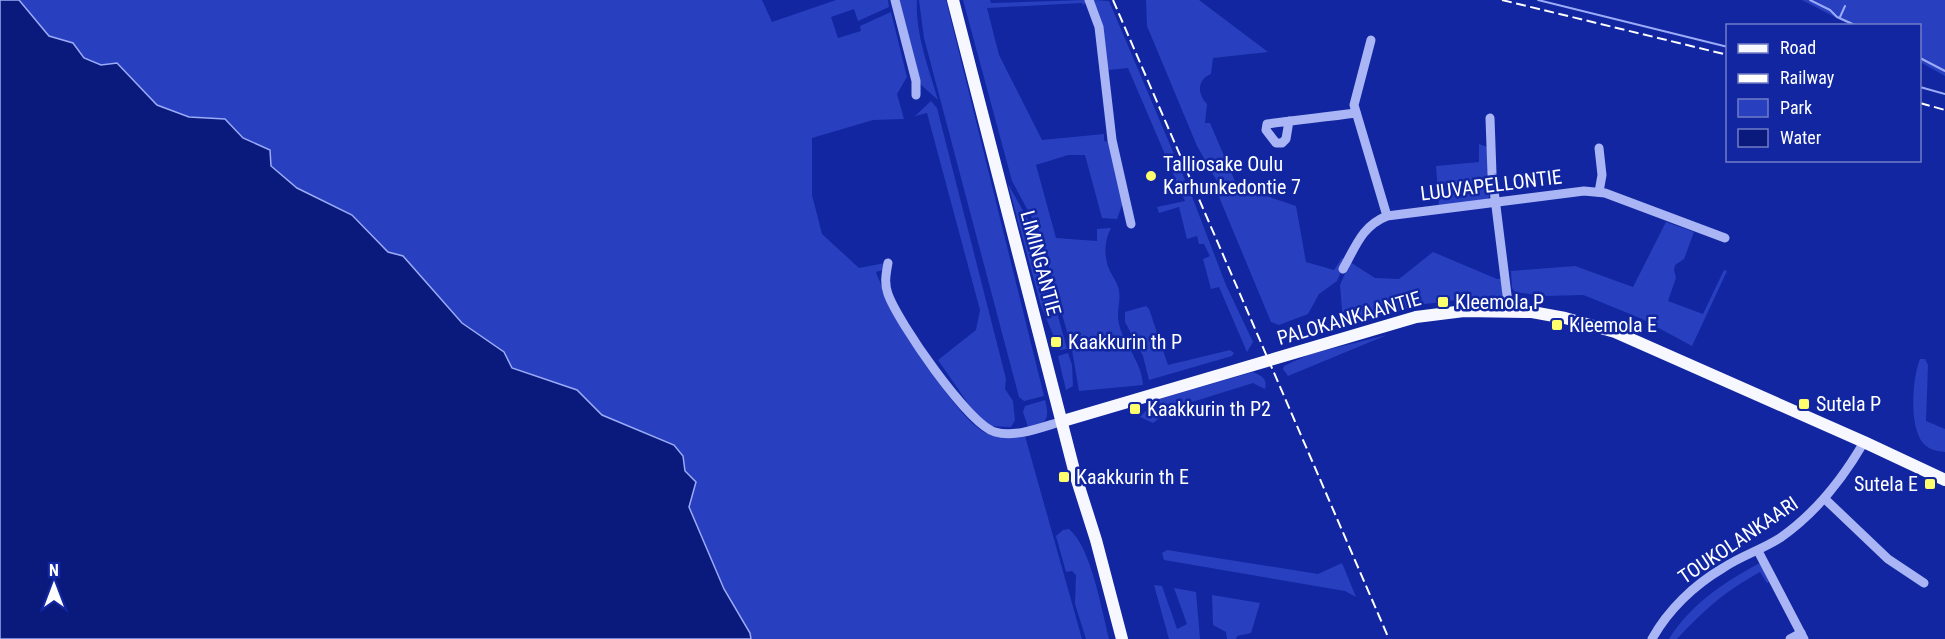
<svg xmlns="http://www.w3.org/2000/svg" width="1945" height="639" font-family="'Roboto Condensed',sans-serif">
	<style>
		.green { fill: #2840bf }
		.water { fill: #0a1a7c; stroke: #9babf8; stroke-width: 1.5 }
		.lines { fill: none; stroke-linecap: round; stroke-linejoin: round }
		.stream { stroke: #9babf8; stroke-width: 2 }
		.minor { stroke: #a9b5f5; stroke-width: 9 }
		.major { stroke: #f7f8ff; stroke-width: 12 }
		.rail { stroke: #fff; stroke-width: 2; stroke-dasharray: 10 4.5; stroke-linecap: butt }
		.poi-dot { fill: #ffff6d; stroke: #1126a0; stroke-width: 2 }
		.labels { text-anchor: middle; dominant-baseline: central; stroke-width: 5; stroke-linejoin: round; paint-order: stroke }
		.poi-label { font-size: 20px; fill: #fff; stroke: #1126a0; text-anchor: start }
		.street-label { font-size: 20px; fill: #fff; stroke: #1126a0 }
	</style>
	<rect width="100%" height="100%" fill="#1126a0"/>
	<g class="green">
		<path d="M 19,0 L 762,0 L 772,22 L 836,0 L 888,0 L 889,7 L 858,21 L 854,9 L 831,17 L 838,38 L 861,31 L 860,26 L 891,12 L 907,77 L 897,94 L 904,119 L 873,120 L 812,138 L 812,195 L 822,234 L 859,268 L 885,263 L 883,270 L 876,272 C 888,307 952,414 984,432 C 995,438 1012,436 1025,436 L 1082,639 L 751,639 L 750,633 L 724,589 L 689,507 L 696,482 L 685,471 L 683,456 L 674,445 L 602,415 L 577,390 L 512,368 L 504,352 L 462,323 L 403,256 L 388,252 L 352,215 L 297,188 L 271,166 L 270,150 L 243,138 L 225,119 L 189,117 L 157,105 L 117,63 L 101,65 L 84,58 L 73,43 L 49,36 Z"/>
		<path d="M 897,0 L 917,0 C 915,33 929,69 938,100 L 919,83 Z"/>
		<polygon points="919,0 946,0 1044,396 1024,401 1019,397 924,38"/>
		<path d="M 963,0 L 990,0 L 991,3 L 1085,0 L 1086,3 L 1083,5 L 1082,3 L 987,8 L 999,55 L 1042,140 L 1104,134 L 1104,141 L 1108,142 L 1123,202 L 1117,219 L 1102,218 L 1085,155 L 1068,155 L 1036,165 L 1056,238 L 1097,241 L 1097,229 L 1111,228 C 1104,240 1104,257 1109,269 C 1112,276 1118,283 1119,291 C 1121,301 1116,312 1119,324 C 1124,345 1142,362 1143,385 L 1079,391 L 1072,350 L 1039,231 L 1012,181 Z"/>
		<polygon points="1093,0 1109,1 1191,194 1226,285 1253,342 1247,352 1219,287 1211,289 1203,259 1210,256 1204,244 1199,244 1197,236 1187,239 1179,207 1159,213 1157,207 1185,201 1128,68 1108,70"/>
		<path d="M 1146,0 L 1199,0 L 1268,52 L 1213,58 L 1211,74 C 1197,79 1197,94 1207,104 L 1205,123 L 1210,123 L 1237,186 L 1296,206 L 1306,262 L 1334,270 L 1342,258 L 1346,260 L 1337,281 L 1319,294 L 1308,314 L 1279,325 L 1271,322 L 1217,192 L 1229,194 L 1222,190 L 1197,146 L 1147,26 Z"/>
		<polygon points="1802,0 1945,0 1945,76 1920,62 1920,26 1850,25"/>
		<polygon points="931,101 937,108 1006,379 1005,389 1013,401 1015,420 1011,427 989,426 976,415 938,360 976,330 980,310 927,113 915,116"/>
		<polygon points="1479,144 1487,147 1489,197 1487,199 1439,206 1436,166 1479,162"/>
		<polygon points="1008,184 1035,232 1067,349 1060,350 1057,337 1054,337 1041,306"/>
		<polygon points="1666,222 1694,232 1684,259 1675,265 1674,270 1676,278 1668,301 1703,314 1724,270 1727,271 1692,346 1642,319 1591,298 1583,295 1545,296 1515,292 1512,288 1511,271 1575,266 1633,287"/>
		<polygon points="1433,252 1497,279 1501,279 1503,297 1465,299 1425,304 1348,324 1343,322 1340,285 1350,262 1375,278 1399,279"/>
		<polygon points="1146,306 1149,309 1168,365 1230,350 1234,353 1232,356 1149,380 1143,356 1125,322 1125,312"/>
		<polygon points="1387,335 1288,376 1283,369 1284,366 1310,354"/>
		<polygon points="1068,353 1072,365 1073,386 1066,390 1058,356"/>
		<path d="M 1920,359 L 1925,359 L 1928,365 L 1926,421 L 1945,429 L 1945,452 C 1937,451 1929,450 1923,443 C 1909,426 1912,379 1920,359 Z"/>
		<path d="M 1253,372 C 1261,376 1268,378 1265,389 L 1253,383 L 1173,408 L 1153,423 L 1140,417 L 1156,400 Z"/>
		<path d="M 1045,400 C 1050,419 1047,424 1028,427 L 1023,412 L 1025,406 Z"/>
		<path d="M 1069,529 C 1091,547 1102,611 1109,639 L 1086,639 L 1075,604 L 1076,575 L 1072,571 L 1066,572 L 1056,536 L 1063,530 Z"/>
		<polygon points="1167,550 1318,574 1342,563 1356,597 1345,591 1164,560 1162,553"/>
		<path d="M 1760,563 L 1769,582 L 1767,583 L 1760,572 C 1724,592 1705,609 1677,639 L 1669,639 C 1691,604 1724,582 1760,563 Z"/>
		<polygon points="1154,585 1162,586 1177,629 1187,624 1174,588 1196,592 1200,639 1169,639"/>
		<polygon points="1212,595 1260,603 1251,633 1237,636 1236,639 1227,639 1226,632 1213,625"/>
	</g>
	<polygon class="water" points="0,0 19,0 49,36 73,43 84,58 101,65 117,63 157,105 189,117 225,119 243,138 270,150 271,166 297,188 352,215 388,252 403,256 462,323 504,352 512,368 577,390 602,415 674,445 683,456 685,471 696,482 689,507 724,589 750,633 751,639 0,639"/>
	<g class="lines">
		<g class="stream">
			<polyline points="1538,0 1728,47"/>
			<polyline points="1810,0 1830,10 1837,17 1857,26"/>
			<polyline points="1840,17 1845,6"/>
			<polyline points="1920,58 1945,71"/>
			<polyline points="1920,87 1945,94"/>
		</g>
		<g class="minor">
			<polyline points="895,0 916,81 916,95"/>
			<polyline points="1089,0 1099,27 1112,140 1131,224"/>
			<polyline points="1371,40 1354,105 1387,216"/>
			<polyline points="1490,118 1492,174 1509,311"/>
			<path d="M 1289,121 L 1286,139 L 1282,143 L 1276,143 L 1266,130 L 1267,124 C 1297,120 1326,117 1356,113"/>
			<polyline points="1599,192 1602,175 1599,148"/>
			<path d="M 888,263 C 886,274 884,283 888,294 C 898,322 968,424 995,432 C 1016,438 1042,427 1063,421"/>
			<path d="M 1343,269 C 1356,246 1362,226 1387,216 L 1584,191 L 1605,193 L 1725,238"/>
			<polyline points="1825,499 1888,559 1924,583"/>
			<polyline points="1758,551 1804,639"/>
			<path d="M 1652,639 C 1668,610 1694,585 1723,568 C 1741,556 1761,550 1780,538 C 1816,513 1842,480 1864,442"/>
			<polyline points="1790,639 1801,633"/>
		</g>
		<g class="major">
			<polyline points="953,0 1075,474 1096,540 1122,639"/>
			<polyline points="1063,421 1416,317 1464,311 1532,312 1565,318 1615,332 1864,442 1945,480"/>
		</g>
		<g class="rail">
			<polyline points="1113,0 1389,639"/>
			<polyline points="1502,0 1728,55"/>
			<polyline points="1920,103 1945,110"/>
		</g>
	</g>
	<g class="poi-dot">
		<circle cx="1151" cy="176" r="6"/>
		<rect x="1437" y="296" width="12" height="12" rx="3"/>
		<rect x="1551" y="319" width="12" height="12" rx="3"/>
		<rect x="1050" y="336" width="12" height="12" rx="3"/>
		<rect x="1798" y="398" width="12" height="12" rx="3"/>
		<rect x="1129" y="403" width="12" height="12" rx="3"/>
		<rect x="1058" y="471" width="12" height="12" rx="3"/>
		<rect x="1924" y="478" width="12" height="12" rx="3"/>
	</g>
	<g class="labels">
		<g class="poi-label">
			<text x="1163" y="164">Talliosake Oulu<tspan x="1163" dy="23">Karhunkedontie 7</tspan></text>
			<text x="1455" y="302">Kleemola P</text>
			<text x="1569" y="325">Kleemola E</text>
			<text x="1068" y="342">Kaakkurin th P</text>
			<text x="1816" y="404">Sutela P</text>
			<text x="1147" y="409">Kaakkurin th P2</text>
			<text x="1076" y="477">Kaakkurin th E</text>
			<text x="1918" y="484" text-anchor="end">Sutela E</text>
		</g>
		<g class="street-label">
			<text transform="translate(1491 185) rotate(-7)">LUUVAPELLONTIE</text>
			<text transform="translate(1041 263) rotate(75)">LIMINGANTIE</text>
			<text transform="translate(1349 318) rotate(-16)">PALOKANKAANTIE</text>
			<text transform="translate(1738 540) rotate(-34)">TOUKOLANKAARI</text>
		</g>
	</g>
	<rect x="1726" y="24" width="195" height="138" fill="#1126a0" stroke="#707dc6" stroke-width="1.5"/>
	<rect x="1738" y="44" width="30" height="9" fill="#f7f8ff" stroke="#707dc6" stroke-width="1.5"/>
	<text x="1780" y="54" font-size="18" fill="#ffffff">Road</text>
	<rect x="1738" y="74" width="30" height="9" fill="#ffffff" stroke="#707dc6" stroke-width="1.5"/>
	<text x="1780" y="84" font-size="18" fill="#ffffff">Railway</text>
	<rect x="1738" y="99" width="30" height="18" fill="#2840bf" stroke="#707dc6" stroke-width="1.5"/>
	<text x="1780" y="114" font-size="18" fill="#ffffff">Park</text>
	<rect x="1738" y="129" width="30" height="18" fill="#0a1a7c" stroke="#707dc6" stroke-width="1.5"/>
	<text x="1780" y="144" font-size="18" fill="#ffffff">Water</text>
	<g transform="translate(54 585)" stroke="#1126a0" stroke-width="4.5" paint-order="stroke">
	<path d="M0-4.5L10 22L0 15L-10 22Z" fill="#ffffff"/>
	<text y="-9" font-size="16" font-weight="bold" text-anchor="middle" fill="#ffffff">N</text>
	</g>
</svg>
